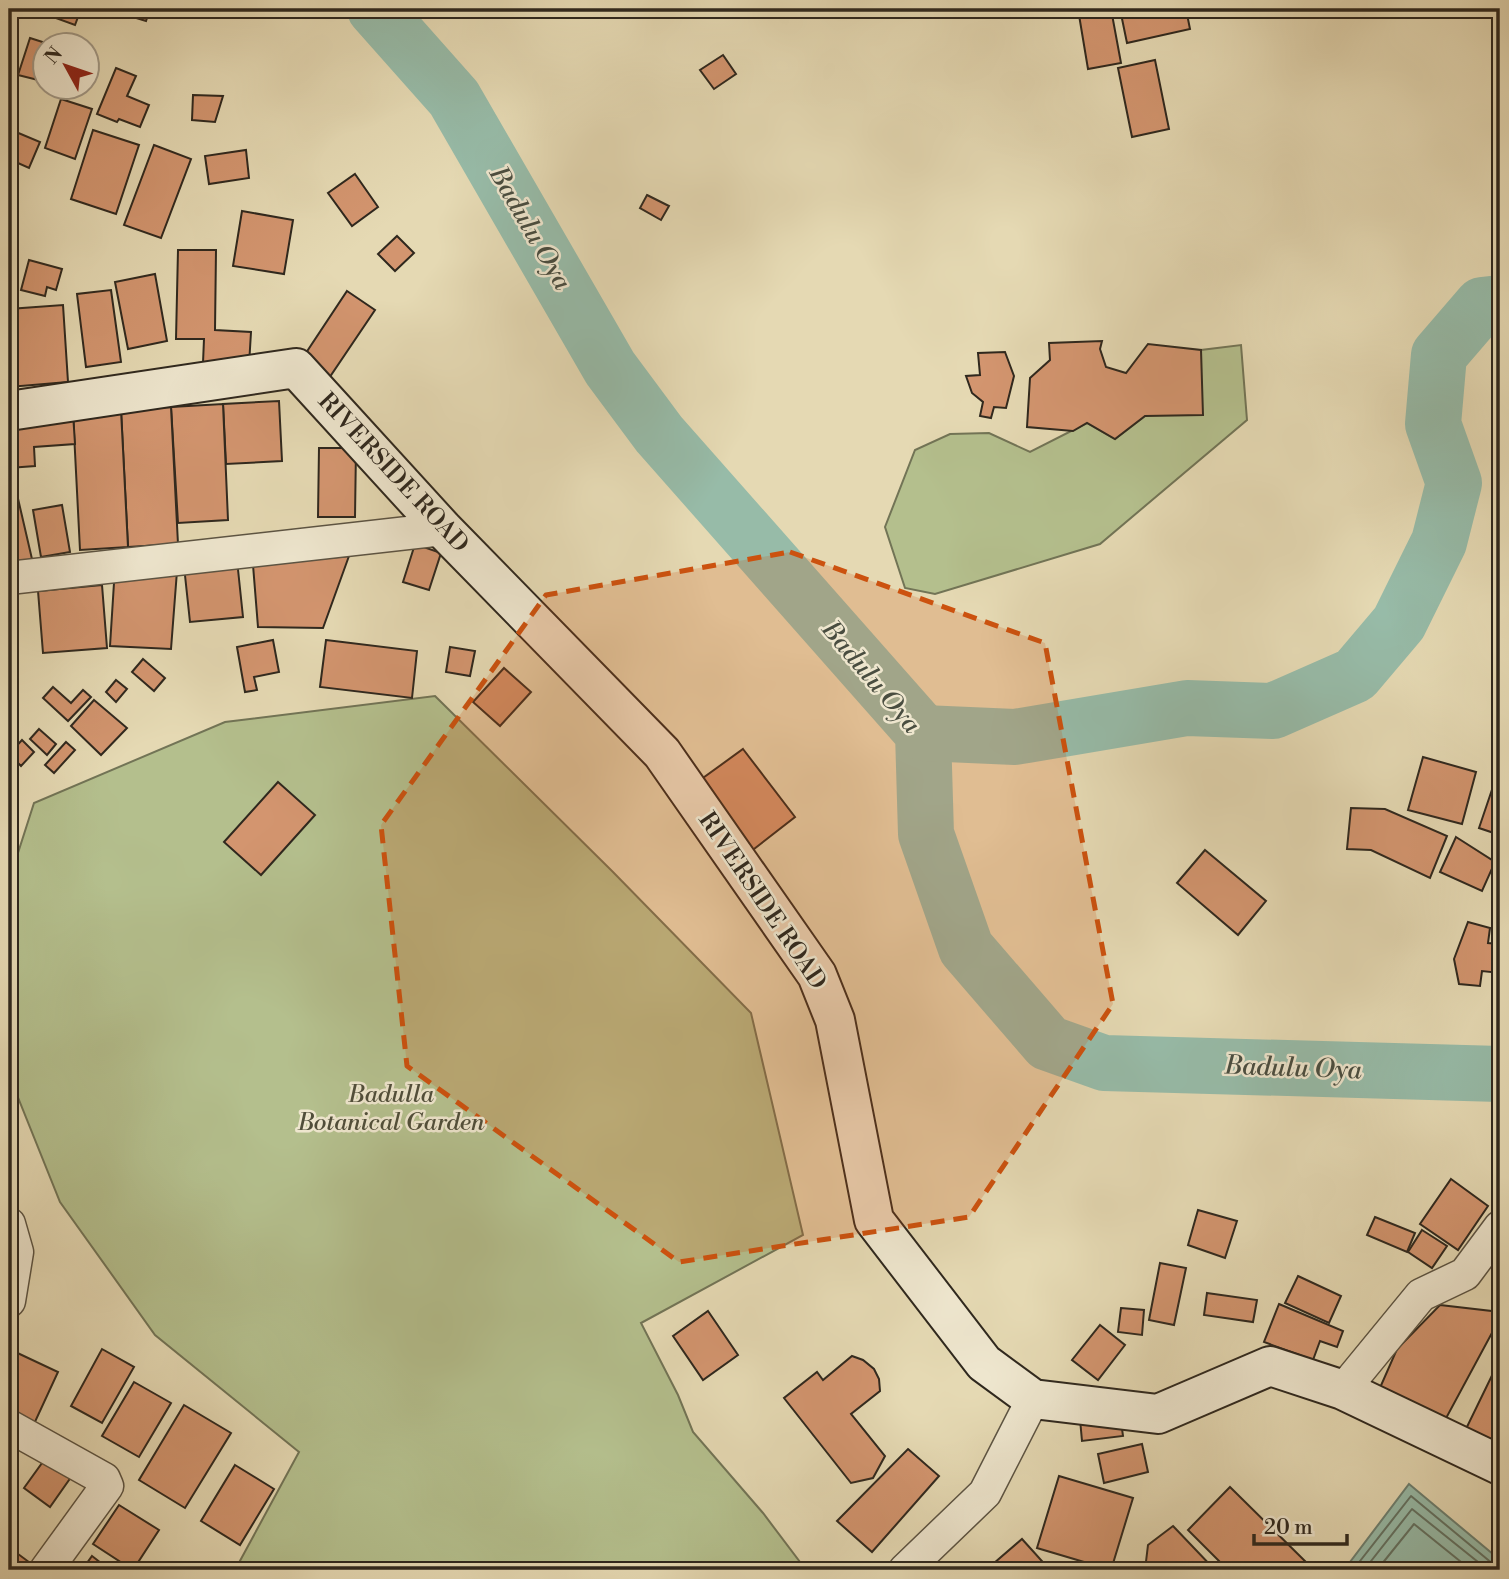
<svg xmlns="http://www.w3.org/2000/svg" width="1509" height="1579" font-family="'Libre Bodoni',serif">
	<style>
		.green { fill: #b4bf8d; stroke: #727456; stroke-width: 2 }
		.water { fill: #97bba8; stroke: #6d8071; stroke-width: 2 }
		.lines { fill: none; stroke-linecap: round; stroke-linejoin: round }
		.shore { stroke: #637263; stroke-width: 2 }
		.river { stroke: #97bba8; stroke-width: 56 }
		.building { fill: #d3956f; stroke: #2f281e; stroke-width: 2 }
		.street-casing { stroke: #5c5443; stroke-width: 35 }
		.secondary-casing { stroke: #2f281e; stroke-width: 42 }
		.street { stroke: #eee6ce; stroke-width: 32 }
		.secondary { stroke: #eee6ce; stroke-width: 38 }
		.marked { fill: #cc520f; fill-opacity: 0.2; stroke: #cc520f; stroke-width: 5; stroke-dasharray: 14 9; stroke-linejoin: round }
		.labels { text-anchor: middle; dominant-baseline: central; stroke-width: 5; stroke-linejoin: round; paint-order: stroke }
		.street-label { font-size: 24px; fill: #2f281e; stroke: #eee6ce }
		.park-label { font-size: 24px; font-style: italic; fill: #504e3a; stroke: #eee6ce }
		.water-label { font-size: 26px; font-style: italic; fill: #494d40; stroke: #eee6ce }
	</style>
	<rect width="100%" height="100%" fill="#e5d9b3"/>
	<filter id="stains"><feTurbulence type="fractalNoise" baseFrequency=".00286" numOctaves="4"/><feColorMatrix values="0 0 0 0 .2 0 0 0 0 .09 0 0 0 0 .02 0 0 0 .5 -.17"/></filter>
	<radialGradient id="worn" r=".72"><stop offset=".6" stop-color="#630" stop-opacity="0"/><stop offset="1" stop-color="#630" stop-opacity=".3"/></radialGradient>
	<g class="green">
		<polygon points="1241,345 1247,420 1100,544 935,594 905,588 885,527 915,450 950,434 989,433 1030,452 1087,423 1115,439 1145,416 1201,350"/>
		<polygon points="435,696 612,871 751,1013 803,1235 641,1323 678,1395 693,1432 763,1513 806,1570 235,1570 299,1452 155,1335 60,1202 9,1075 9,881 34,803 225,722"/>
	</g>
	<polygon class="water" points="1409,1484 1500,1560 1500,1570 1344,1570"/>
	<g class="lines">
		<g class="shore">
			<polyline points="1353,1570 1411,1496 1493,1564 1500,1565"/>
			<polyline points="1364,1570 1412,1509 1488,1570"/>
			<polyline points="1377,1570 1414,1524 1471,1570"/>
		</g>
		<g class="river">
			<polyline points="375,9 454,98 610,368 659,434 923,733 926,834 966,948 1048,1043 1104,1063 1500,1074"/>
			<polyline points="923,733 1015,737 1187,708 1273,711 1355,675 1399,623 1439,542 1454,483 1433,424 1439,355 1482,305 1500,303"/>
		</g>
	</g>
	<g class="building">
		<polygon points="44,9 81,9 75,25 42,13"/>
		<polygon points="107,9 150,9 146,21"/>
		<polygon points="1078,9 1111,9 1121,63 1088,69"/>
		<polygon points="1120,9 1186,9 1190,29 1127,43"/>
		<polygon points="30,38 55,46 46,46 46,82 18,75"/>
		<polygon points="723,55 736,74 714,89 700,70"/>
		<polygon points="1155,60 1169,129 1132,137 1118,68"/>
		<polygon points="116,68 136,76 127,96 149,105 140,127 119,119 117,122 97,114"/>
		<polygon points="193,95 223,96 215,122 192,120"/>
		<polygon points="61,99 92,109 75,159 45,148"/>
		<polygon points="93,130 139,145 116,214 71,199"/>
		<polygon points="16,132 40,142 29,168 9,159 9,150"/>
		<polygon points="154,145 191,159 161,238 124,225"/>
		<polygon points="246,150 249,178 209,184 205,156"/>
		<polygon points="355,174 378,207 352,226 328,193"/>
		<polygon points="647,195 669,206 661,220 640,208"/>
		<polygon points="242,211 293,220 284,274 233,266"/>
		<polygon points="397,236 414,253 395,271 378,254"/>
		<polygon points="178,250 216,250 215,330 251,332 249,365 203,363 204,339 176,339"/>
		<polygon points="29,260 62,269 56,290 47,287 45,296 21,290"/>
		<polygon points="155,274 167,341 128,349 115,282"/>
		<polygon points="111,290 121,362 86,367 77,294"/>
		<polygon points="347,291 375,310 323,387 296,368"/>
		<polygon points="63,305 68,382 9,387 9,309"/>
		<polygon points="1102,341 1100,349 1106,367 1126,373 1148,344 1201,350 1203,415 1145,416 1115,439 1087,423 1073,431 1027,427 1030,378 1050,360 1049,343"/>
		<polygon points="1005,352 1014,376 1006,408 994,407 991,418 980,416 983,402 972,393 966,376 980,375 978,353"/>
		<polygon points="279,401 282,461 226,464 223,404"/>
		<polygon points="223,404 228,520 178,523 171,407"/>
		<polygon points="171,407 178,544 128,547 121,410"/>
		<polygon points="121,410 128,547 80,550 73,413"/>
		<polygon points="73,413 75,444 34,447 35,466 9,468 9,416"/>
		<polygon points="319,448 356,448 355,517 318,517"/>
		<polygon points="16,490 35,572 9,578 9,491"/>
		<polygon points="62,505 70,552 41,557 33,510"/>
		<polygon points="415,544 441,553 429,590 403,582"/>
		<polygon points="349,556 323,628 258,627 253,565"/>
		<polygon points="237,560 243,617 190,622 184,566"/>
		<polygon points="115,567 177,571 171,649 110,646"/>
		<polygon points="102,585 107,648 43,653 38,591"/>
		<polygon points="273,640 279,672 254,677 257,690 245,692 237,647"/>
		<polygon points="326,640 417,651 412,698 320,687"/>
		<polygon points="450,647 475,651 470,676 446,672"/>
		<polygon points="143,659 165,678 154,691 132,672"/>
		<polygon points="504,668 531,692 500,726 473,702"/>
		<polygon points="116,680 127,689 116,702 106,692"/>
		<polygon points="53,687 71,703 83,690 91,697 68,721 43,698"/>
		<polygon points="94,700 127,728 101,755 71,726"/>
		<polygon points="39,729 56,744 47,755 30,739"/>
		<polygon points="22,740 34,752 21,766 9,754"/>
		<polygon points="66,742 75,750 54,773 45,765"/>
		<polygon points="743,749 795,817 745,856 696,783"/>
		<polygon points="1423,757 1476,772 1462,824 1408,810"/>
		<polygon points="1499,769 1500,769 1500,835 1479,828"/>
		<polygon points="278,782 315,815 261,875 224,842"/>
		<polygon points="1351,808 1385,809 1447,836 1430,878 1371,850 1347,849"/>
		<polygon points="1456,837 1495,862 1482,891 1440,872"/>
		<polygon points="1205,850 1266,901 1238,935 1177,883"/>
		<polygon points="1468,922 1490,928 1488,943 1500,944 1500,973 1482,971 1480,986 1459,984 1454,959"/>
		<polygon points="1451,1179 1488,1206 1458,1250 1420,1224"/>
		<polygon points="1198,1210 1237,1221 1225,1258 1188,1245"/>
		<polygon points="1375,1217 1415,1233 1407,1252 1367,1235"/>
		<polygon points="1422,1230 1447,1246 1432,1268 1408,1252"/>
		<polygon points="1160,1263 1186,1268 1174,1325 1149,1320"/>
		<polygon points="1298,1276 1341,1296 1329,1323 1285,1303"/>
		<polygon points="1207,1293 1257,1300 1253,1322 1204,1315"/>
		<polygon points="1279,1304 1343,1331 1337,1347 1320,1341 1313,1360 1264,1342"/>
		<polygon points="1440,1305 1500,1312 1500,1318 1444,1422 1379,1390 1397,1349"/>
		<polygon points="1121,1308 1144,1310 1142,1335 1118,1332"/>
		<polygon points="708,1311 738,1355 703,1380 673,1336"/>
		<polygon points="1100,1325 1125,1345 1098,1380 1072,1360"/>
		<polygon points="9,1349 58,1372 34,1424 9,1413"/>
		<polygon points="102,1349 134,1367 102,1423 71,1406"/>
		<polygon points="852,1356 863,1360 874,1369 879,1379 880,1391 851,1414 885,1456 873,1478 851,1483 784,1398 817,1372 823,1380"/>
		<polygon points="1500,1359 1500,1453 1463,1435"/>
		<polygon points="134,1382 171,1403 139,1457 102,1436"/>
		<polygon points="184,1405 231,1433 185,1508 139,1480"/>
		<polygon points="1120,1414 1123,1436 1082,1441 1080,1419"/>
		<polygon points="1142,1444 1148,1472 1104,1483 1098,1454"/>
		<polygon points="908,1449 939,1476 872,1552 837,1521"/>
		<polygon points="50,1452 76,1470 50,1507 24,1488"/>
		<polygon points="235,1465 274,1489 240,1545 201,1521"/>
		<polygon points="1059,1476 1133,1498 1111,1570 1037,1548"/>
		<polygon points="1230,1487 1310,1566 1306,1570 1228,1570 1188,1530"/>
		<polygon points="119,1505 159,1530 133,1570 93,1544"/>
		<polygon points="1173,1526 1215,1570 1145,1570 1148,1545"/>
		<polygon points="1022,1539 1050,1570 986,1570"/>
		<polygon points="10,1548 37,1568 35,1570 9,1570"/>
		<polygon points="92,1556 110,1570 82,1570"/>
	</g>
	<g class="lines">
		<g class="street-casing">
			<g id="street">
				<polyline points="9,578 443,529"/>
				<polyline points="9,1224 17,1252 9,1301"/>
				<polyline points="1343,1390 1421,1295 1465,1274 1500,1227"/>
				<polyline points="9,1426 104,1479 107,1486 46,1570"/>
				<polyline points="905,1570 985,1493 1033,1399"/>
			</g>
		</g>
		<g class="secondary-casing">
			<polyline id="secondary" points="9,411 296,368 443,529 662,753 817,975 835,1020 874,1220 984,1363 1033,1399 1158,1414 1270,1366 1343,1390 1500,1465"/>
		</g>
		<use href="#street" class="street"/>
		<use href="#secondary" class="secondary"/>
	</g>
	<path class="marked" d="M 790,552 L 1045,643 L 1113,1004 L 969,1217 L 679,1262 L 407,1066 L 381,825 L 546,595 Z"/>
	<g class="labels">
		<g class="street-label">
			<text transform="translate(393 473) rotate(47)">RIVERSIDE ROAD</text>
			<text transform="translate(762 901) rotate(56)">RIVERSIDE ROAD</text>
		</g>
		<g class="park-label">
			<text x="391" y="1095">Badulla<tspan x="391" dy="28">Botanical Garden</tspan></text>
		</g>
		<g class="water-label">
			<text transform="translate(530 228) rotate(60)">Badulu Oya</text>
			<text transform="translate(871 677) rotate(50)">Badulu Oya</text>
			<text transform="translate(1293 1068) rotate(2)">Badulu Oya</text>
		</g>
	</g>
	<rect width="1509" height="1579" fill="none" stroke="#e5d9b3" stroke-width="35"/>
	<rect x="10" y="10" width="1488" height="1558" fill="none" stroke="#2f281e" stroke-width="3.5"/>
	<rect x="18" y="18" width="1474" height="1544" fill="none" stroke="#2f281e" stroke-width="2"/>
	<g transform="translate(66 66) rotate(310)"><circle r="33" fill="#eee6ce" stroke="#a29a88" stroke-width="2"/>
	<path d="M0-5L12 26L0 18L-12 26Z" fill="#8f2418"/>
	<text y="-10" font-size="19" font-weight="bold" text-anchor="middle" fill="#2f281e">N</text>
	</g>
	<path d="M1254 1534v10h93v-10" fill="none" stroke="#2f281e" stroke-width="3.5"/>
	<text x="1264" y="1534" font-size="21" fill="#2f281e" stroke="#eee6ce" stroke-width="5" paint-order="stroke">20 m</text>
	<rect width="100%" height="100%" filter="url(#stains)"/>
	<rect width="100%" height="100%" fill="url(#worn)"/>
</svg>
